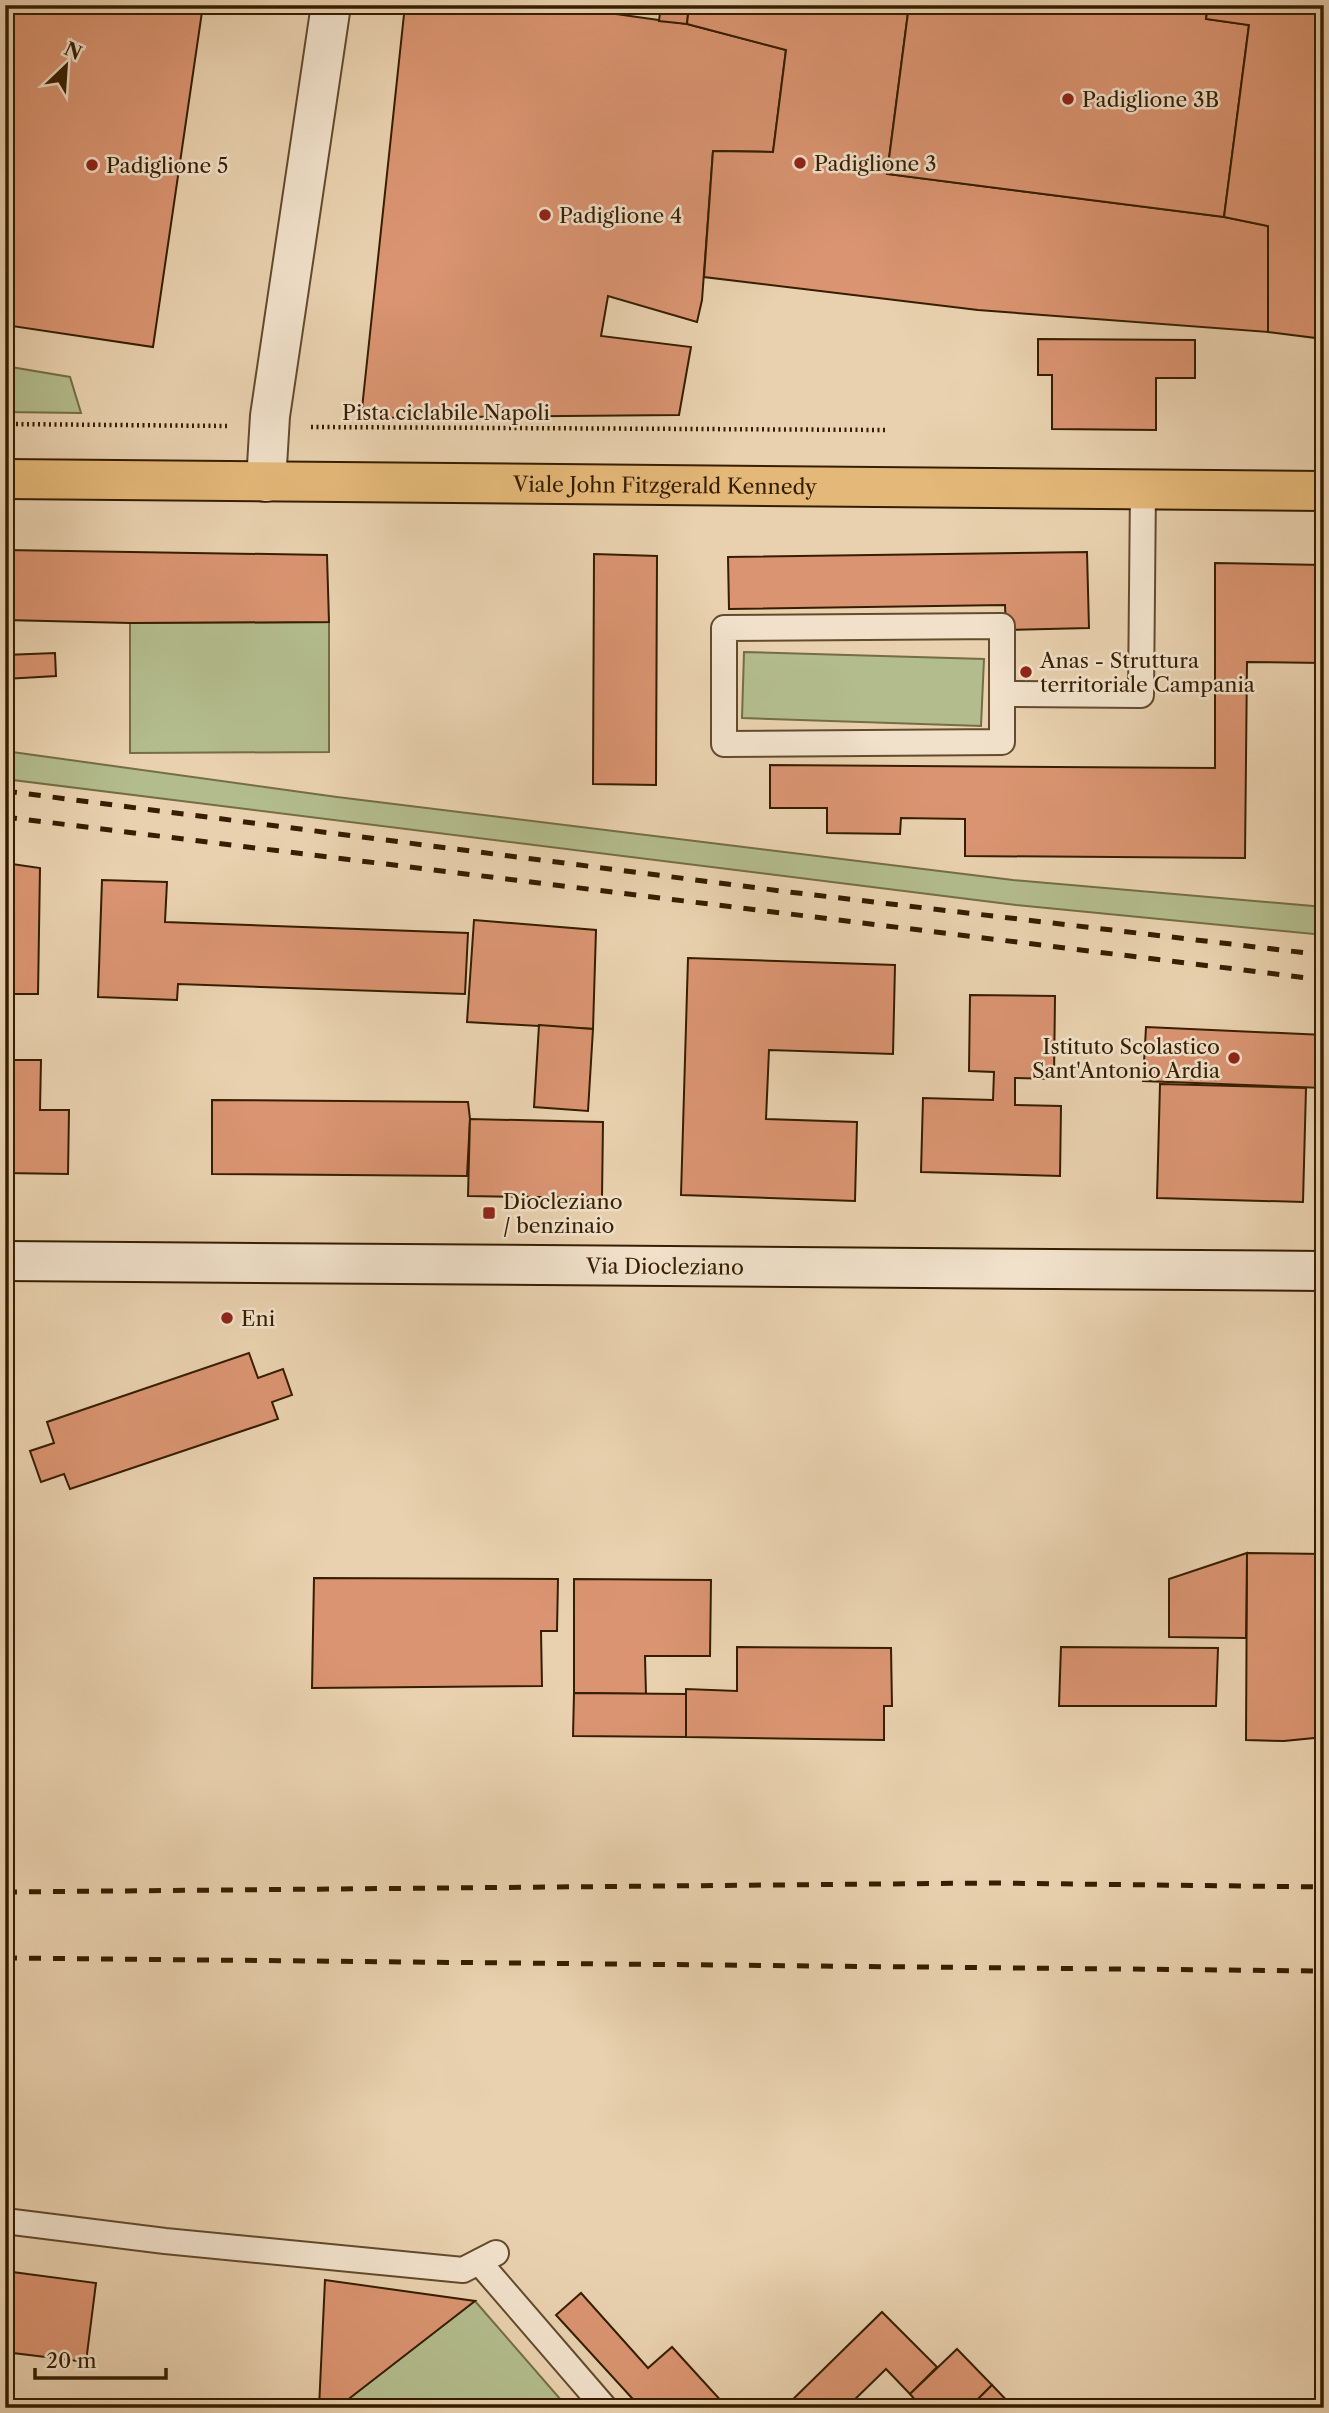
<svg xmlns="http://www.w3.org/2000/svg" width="1329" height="2413" font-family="'Libre Caslon Text',serif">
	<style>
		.green { fill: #b3bc8d; stroke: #746d46; stroke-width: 2 }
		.building { fill: #da9471; stroke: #361e00; stroke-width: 2 }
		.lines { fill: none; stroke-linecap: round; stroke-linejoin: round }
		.lane-casing { stroke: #634b2c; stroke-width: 28 }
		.street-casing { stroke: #634b2c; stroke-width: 42 }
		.secondary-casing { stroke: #361e00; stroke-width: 42 }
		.primary-casing { stroke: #361e00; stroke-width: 42 }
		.path { stroke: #361e00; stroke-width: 4.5; stroke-dasharray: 2 3.5; stroke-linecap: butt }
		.lane { stroke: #f1e1cb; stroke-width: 24 }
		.street { stroke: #f1e1cb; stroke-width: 38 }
		.secondary { stroke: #f1e1cb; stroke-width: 38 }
		.primary { stroke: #e4b878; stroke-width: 38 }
		.rail { stroke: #361e00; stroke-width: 5; stroke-dasharray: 12 12; stroke-linecap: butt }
		.poi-dot { fill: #8f2418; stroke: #f1e1cb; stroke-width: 2.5 }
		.labels { text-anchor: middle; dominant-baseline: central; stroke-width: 5; stroke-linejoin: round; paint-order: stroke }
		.poi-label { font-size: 21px; fill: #361e00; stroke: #f1e1cb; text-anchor: start }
		.street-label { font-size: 21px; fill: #361e00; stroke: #f1e1cb }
	</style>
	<rect width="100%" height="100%" fill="#e9d1af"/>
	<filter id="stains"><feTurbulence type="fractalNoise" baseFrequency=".00286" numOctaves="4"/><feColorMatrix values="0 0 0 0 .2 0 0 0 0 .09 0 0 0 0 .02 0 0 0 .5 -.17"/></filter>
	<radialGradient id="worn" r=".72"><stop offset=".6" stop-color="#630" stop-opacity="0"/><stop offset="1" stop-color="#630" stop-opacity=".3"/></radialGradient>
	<g class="green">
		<polygon points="5,366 70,377 81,413 5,412"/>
		<polygon points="329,622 329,752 130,753 130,623"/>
		<polygon points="744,652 984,659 981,726 742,718"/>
		<polygon points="5,751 337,797 1013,880 1324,907 1324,935 1016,905 5,779"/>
		<polygon points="475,2301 568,2408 342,2408 340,2405"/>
	</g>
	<g class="building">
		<polygon points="5,5 203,5 153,347 5,325"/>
		<polygon points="405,5 552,5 687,24 786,50 773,152 713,151 702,300 697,322 608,296 601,336 691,347 679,415 361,418"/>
		<polygon points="661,5 689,5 687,24 659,21"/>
		<polygon points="689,5 909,5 887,174 1224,217 1268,226 1268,332 978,310 704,277 713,151 773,152 786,50 687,24"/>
		<polygon points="909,5 1208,5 1206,19 1249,25 1224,217 887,174"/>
		<polygon points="1208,5 1324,5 1324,339 1268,332 1268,226 1224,217 1249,25 1206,19"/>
		<polygon points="1038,339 1195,340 1195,378 1156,378 1156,430 1052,429 1052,375 1038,375"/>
		<polygon points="5,550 327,555 329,622 130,623 5,620"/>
		<polygon points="1087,552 1089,628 1006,630 1005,605 729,609 728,557"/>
		<polygon points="594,554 657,556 656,785 593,784"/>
		<polygon points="1215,563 1324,565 1324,663 1247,662 1245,858 965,856 965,819 901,818 900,834 827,833 827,808 770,808 770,765 1215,768"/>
		<polygon points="55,653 56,676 5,679 5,655"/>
		<polygon points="5,863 40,868 38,994 5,994"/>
		<polygon points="102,880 167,882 165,922 468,933 465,994 178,984 177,1000 98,997"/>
		<polygon points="474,920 596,930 593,1029 467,1022"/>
		<polygon points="688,958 895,965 893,1054 769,1050 766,1119 857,1122 855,1201 681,1195"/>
		<polygon points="970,995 1055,996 1054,1079 1015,1078 1015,1105 1061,1106 1060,1176 921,1172 923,1098 993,1100 994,1072 969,1071"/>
		<polygon points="539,1025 593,1029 588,1111 534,1107"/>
		<polygon points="1146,1027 1324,1035 1324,1088 1143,1081"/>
		<polygon points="5,1060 41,1060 40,1110 69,1110 68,1174 5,1173"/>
		<polygon points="1160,1084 1306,1088 1303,1202 1157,1198"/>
		<polygon points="212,1100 468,1102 470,1119 467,1176 212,1174"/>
		<polygon points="470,1119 603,1122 602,1198 468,1196"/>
		<polygon points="249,1353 258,1378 283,1369 292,1395 272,1402 278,1419 70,1489 64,1474 41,1482 30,1451 54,1443 47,1422"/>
		<polygon points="1247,1553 1324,1554 1324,1737 1284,1741 1246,1740"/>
		<polygon points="1247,1553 1246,1638 1169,1637 1169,1579"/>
		<polygon points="314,1578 558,1579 557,1631 541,1631 542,1686 312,1688"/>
		<polygon points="574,1579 711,1580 710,1656 645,1656 646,1694 574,1693"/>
		<polygon points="737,1647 891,1648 892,1706 884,1706 884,1740 686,1737 686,1689 737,1691"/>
		<polygon points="1061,1647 1218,1648 1216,1706 1059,1706"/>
		<polygon points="574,1693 686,1694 686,1737 573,1736"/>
		<polygon points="5,2271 96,2283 86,2362 5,2352"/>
		<polygon points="325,2280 475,2301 337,2408 319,2408"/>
		<polygon points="581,2293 648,2368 672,2347 724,2404 720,2408 641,2408 556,2315"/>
		<polygon points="882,2312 937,2367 910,2394 886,2369 846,2408 784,2408"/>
		<polygon points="957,2349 992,2385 972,2405 975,2408 922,2408 910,2394"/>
		<polygon points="992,2385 1014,2408 975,2408 972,2405"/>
	</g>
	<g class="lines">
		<g class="lane-casing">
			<g id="lane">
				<polyline points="1002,694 1002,742 724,744 724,628 1002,626 1002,694 1141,695 1143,488"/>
				<polyline points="5,2221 165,2241 463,2270 496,2253"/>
				<polyline points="479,2262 605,2408"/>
			</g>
		</g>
		<g class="street-casing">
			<polyline id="street" points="266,482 270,416 331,5"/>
		</g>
		<g class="secondary-casing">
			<g id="secondary">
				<path id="s1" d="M 5,1261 L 1324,1271"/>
			</g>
		</g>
		<g class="primary-casing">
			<g id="primary">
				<path id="s2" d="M 5,479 L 1324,491"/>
			</g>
		</g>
		<g class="path">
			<polyline points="5,424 228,426"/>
			<polyline points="311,427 887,430"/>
		</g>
		<use href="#lane" class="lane"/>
		<use href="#street" class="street"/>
		<use href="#secondary" class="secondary"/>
		<use href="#primary" class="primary"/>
		<g class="rail">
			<polyline points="5,791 789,892 1324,955"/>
			<polyline points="5,817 1324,980"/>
			<polyline points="5,1892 991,1883 1324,1887"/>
			<polyline points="5,1958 1324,1971"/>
		</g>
	</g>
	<g class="poi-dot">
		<circle cx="1068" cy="99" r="7"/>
		<circle cx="800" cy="163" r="7"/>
		<circle cx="92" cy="165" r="7"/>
		<circle cx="545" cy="215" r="7"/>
		<circle cx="1026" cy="672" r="7"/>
		<circle cx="1234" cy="1058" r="7"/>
		<rect x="482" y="1206" width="14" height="14" rx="3.5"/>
		<circle cx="227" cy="1318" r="7"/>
	</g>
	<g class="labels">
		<g class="poi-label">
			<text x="1082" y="99">Padiglione 3B</text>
			<text x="814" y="163">Padiglione 3</text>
			<text x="106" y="165">Padiglione 5</text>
			<text x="559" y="215">Padiglione 4</text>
			<text x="1040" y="660">Anas - Struttura<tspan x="1040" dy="24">territoriale Campania</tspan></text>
			<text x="1220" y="1046" text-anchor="end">Istituto Scolastico<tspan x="1220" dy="24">Sant'Antonio Ardia</tspan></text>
			<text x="503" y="1201">Diocleziano<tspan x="503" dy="24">/ benzinaio</tspan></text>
			<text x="241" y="1318">Eni</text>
		</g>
		<g class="street-label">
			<text x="446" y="412">Pista ciclabile Napoli</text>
			<text stroke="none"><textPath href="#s2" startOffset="660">Viale John Fitzgerald Kennedy</textPath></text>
			<text stroke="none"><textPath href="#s1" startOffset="660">Via Diocleziano</textPath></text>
		</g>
	</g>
	<rect width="1329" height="2413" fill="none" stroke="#e9d1af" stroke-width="28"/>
	<rect x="7" y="7" width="1315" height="2399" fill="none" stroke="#361e00" stroke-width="3.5"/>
	<rect x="14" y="14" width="1301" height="2385" fill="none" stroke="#361e00" stroke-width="2"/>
	<g transform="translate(66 66) rotate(25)" stroke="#f1e1cb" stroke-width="5" paint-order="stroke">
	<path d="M0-5L12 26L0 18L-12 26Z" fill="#361e00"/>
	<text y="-10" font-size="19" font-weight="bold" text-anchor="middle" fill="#361e00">N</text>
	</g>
	<path d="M35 2368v10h131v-10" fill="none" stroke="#361e00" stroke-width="3.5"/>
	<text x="46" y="2368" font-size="21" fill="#361e00" stroke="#f1e1cb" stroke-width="5" paint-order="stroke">20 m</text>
	<rect width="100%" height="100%" filter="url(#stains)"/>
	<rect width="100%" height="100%" fill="url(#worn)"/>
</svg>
